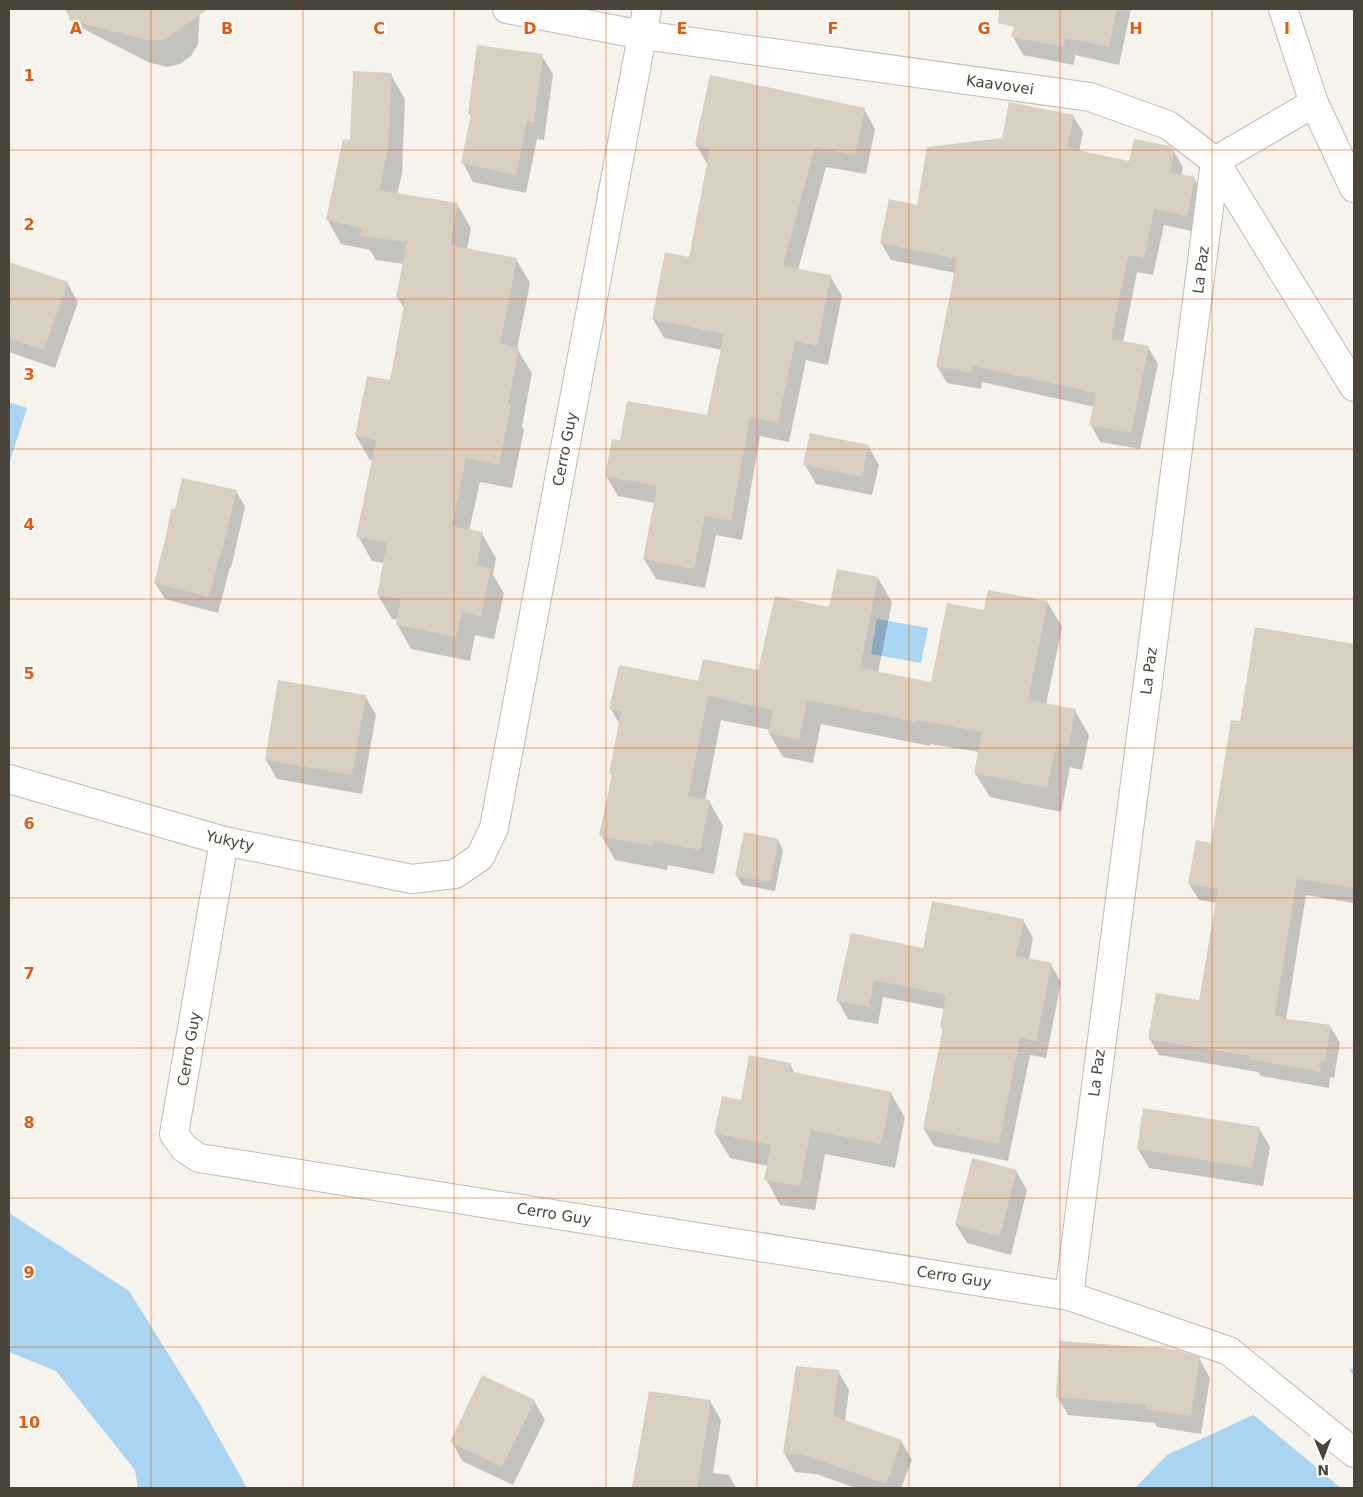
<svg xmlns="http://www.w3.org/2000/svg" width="1363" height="1497" font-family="'DejaVu Sans',sans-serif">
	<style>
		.water { fill: #a9d4f2 }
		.pier { fill: #f6f3ec }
		.shadow { fill: #0003 }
		.building { fill: #d8cfc1 }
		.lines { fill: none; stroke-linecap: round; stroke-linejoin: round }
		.minor-casing { stroke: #c2bbae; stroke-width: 30 }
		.minor { stroke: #fff; stroke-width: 28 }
		.grid { fill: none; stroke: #e8590c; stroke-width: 1; stroke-opacity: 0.55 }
		.labels { text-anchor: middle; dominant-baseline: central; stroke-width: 4.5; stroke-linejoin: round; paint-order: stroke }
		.street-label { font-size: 15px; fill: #4b4439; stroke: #fff }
		.grid-label { font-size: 16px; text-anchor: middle; font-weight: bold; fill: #e8590c; stroke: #fff; stroke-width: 4.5; stroke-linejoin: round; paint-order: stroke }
	</style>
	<rect width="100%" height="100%" fill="#f6f3ec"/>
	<g class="water">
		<polygon points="9,402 27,408 9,464"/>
		<polygon points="877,619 928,628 921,663 871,654"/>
		<polygon points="9,1213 129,1291 202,1408 247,1488 138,1488 135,1470 56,1371 9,1352"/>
		<polygon points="1354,1368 1354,1488 1135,1488 1167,1455"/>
	</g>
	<polygon class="pier" points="1347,1368 1354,1375 1354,1488 1341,1488 1251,1413"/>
	<g class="shadow">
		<polygon points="65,9 200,9 198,44 191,56 180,64 167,67 148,62 74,24"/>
		<polygon points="1019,9 1131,9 1119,65 1075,55 1074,65 1023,55 1013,37"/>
		<polygon points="542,56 553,74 544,140 537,139 526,193 473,182 463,163 472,117 469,113"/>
		<polygon points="391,75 405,99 402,174 397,194 457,204 471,228 467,250 516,259 530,283 517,349 532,373 522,427 524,430 512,488 480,482 469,531 482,534 496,558 493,575 504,593 494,639 475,635 470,661 411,649 397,624 398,620 392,619 378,595 384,563 372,561 358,536 373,460 370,460 356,436 391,382 405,309 397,297 404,264 376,260 370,250 341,244 327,219 351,142"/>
		<polygon points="864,109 875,129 866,174 826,167 798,270 830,276 842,296 828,365 806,360 789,442 760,436 742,540 716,535 705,588 656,579 644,559 655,503 618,496 606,476 613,440 621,442 708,417 722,350 664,338 653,319 690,258 708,165 696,145"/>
		<polygon points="1073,116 1083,132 1079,152 1130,162 1173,150 1183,167 1181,176 1194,178 1203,195 1196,232 1164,225 1153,275 1137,272 1123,342 1148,347 1158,364 1140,449 1100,442 1091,425 1095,407 982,382 981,389 947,383 937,366 955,273 891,260 881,243 918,206 1004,139"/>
		<polygon points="9,263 67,283 78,302 55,368 9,352"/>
		<polygon points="868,446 879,465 872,495 816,484 805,465"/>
		<polygon points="236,491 245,507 231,568 230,567 218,613 165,599 155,583"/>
		<polygon points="878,578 892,602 878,673 932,683 985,612 1048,603 1062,627 1046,705 1075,711 1089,735 1082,770 1070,767 1061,812 990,797 975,773 980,752 930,744 930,746 821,724 813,763 783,757 769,733 770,730 721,720 705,801 709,801 723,826 714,874 668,865 667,870 615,860 601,835 613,778 610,773 620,725 611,709 699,682 759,672 830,608"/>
		<polygon points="1256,629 1354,645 1354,903 1306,895 1286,1020 1330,1026 1340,1043 1334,1078 1330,1077 1329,1088 1261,1076 1258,1072 1159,1055 1149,1038 1200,1001 1216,903 1199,900 1189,884 1212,844 1241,723"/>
		<polygon points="279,682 365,696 376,715 362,794 277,779 266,760"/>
		<polygon points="778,840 783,850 775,891 742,885 736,875"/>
		<polygon points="1023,920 1033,938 1029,960 1051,965 1061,982 1046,1058 1030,1055 1008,1161 934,1146 924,1129 944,1032 941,1026 944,1009 883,997 878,1024 848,1019 838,1001 924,949"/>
		<polygon points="790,1064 795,1074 891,1093 905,1118 895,1168 825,1154 815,1210 780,1205 766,1179 768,1166 730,1158 715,1133 742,1101"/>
		<polygon points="1259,1128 1270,1147 1263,1186 1149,1168 1138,1149"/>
		<polygon points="1016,1171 1027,1190 1011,1255 967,1243 956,1225"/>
		<polygon points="1199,1358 1210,1378 1201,1434 1157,1427 1155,1423 1068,1415 1057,1396"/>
		<polygon points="838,1371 849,1390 845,1421 901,1441 912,1460 901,1488 856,1488 816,1474 795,1472 784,1453"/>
		<polygon points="650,1392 710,1401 721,1420 713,1473 729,1475 736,1488 632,1488"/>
		<polygon points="534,1401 545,1420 513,1485 462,1461 452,1442"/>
	</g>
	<g class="building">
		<polygon points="70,9 208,9 166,39 151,41 69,20"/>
		<polygon points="999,9 1117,9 1109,47 1065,38 1064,47 1011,37 1014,27 998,23"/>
		<polygon points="477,45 543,54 534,122 527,121 516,175 461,163 471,113 468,113"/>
		<polygon points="353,71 392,73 388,149 379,190 458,203 450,245 517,258 500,344 519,348 508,404 511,405 499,465 466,458 452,526 483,532 477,565 491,568 481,616 462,612 456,637 396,625 401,599 377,595 387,543 356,537 376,440 355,436 367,376 390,380 405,299 396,297 407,242 360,236 362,228 326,220 343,139 350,140"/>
		<polygon points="710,75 865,108 855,155 815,147 783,266 831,275 817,346 795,341 778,423 750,417 731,521 705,516 694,569 643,559 657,486 605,476 612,439 620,440 627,401 707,415 724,334 652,319 665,252 689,257 710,148 695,145"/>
		<polygon points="1009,102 1074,115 1067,148 1129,161 1134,139 1170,146 1174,150 1170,172 1195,177 1187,216 1154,209 1144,259 1128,255 1111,339 1149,346 1131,433 1089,425 1096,393 973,366 971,373 936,366 957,259 880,243 889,199 917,205 927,147 1002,138"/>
		<polygon points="9,262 68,282 44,350 9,338"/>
		<polygon points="810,433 869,445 862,477 803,465"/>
		<polygon points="182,478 237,490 222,552 221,552 209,597 154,583 166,536 171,509 175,509"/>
		<polygon points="837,569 878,577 860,668 931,682 947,603 984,610 988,590 1048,601 1028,700 1076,709 1068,746 1057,743 1047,788 974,773 982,732 917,720 916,722 807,700 799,740 768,733 773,710 708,696 688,796 710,800 700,850 654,841 653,846 599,836 612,774 609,774 621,711 609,709 619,665 698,681 703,659 758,670 775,596 829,607"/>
		<polygon points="1255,627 1354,644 1354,888 1297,879 1275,1015 1282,1016 1281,1018 1331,1025 1325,1062 1321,1061 1320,1072 1250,1059 1250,1056 1148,1039 1156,993 1199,1000 1218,889 1188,884 1196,840 1211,843 1231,720 1240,721"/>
		<polygon points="278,680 366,695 352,775 265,760"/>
		<polygon points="744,832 779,839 770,882 735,876"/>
		<polygon points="932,901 1024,919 1016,956 1052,963 1036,1041 1020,1038 999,1144 923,1129 943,1027 940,1027 946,995 874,980 869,1007 836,1001 851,933 923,948"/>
		<polygon points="749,1055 791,1063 789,1071 892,1092 881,1144 811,1130 800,1186 764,1180 771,1145 714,1133 722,1096 741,1100"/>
		<polygon points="1143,1108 1260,1127 1252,1168 1137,1149"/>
		<polygon points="972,1158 1017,1170 1000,1236 955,1225"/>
		<polygon points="1060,1341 1154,1348 1154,1347 1178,1350 1200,1357 1191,1416 1145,1409 1146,1405 1056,1397"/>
		<polygon points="796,1366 839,1370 833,1416 902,1440 886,1484 804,1455 783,1453"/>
		<polygon points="482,1375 535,1400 502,1467 450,1442"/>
		<polygon points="649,1391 711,1400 697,1488 632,1488"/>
	</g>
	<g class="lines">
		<g class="minor-casing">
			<g id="minor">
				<polyline points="507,9 643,35 1090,97 1168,125 1215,161 1354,387"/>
				<polyline points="1283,9 1314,103 1354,188"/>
				<polyline points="1215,161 1314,103"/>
				<polyline points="9,779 224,841 412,879 455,874 480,857 494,828 647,9"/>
				<polyline points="224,841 174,1134 184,1148 199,1158 1069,1296 1229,1351 1354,1453"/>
				<polyline points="1069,1296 1215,161"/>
			</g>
		</g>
		<use href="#minor" class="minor"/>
	</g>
	<path class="grid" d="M 151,9 L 151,1488M 303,9 L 303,1488M 454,9 L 454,1488M 606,9 L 606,1488M 757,9 L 757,1488M 909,9 L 909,1488M 1060,9 L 1060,1488M 1212,9 L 1212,1488M 9,150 L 1354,150M 9,299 L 1354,299M 9,449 L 1354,449M 9,599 L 1354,599M 9,748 L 1354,748M 9,898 L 1354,898M 9,1048 L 1354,1048M 9,1198 L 1354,1198M 9,1347 L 1354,1347"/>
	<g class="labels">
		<g class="street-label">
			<text transform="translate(1000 85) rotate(8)">Kaavovei</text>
			<text transform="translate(1201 270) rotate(-83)">La Paz</text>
			<text transform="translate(565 449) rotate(-79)">Cerro Guy</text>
			<text transform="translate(1149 671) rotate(-83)">La Paz</text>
			<text transform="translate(230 841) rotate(13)">Yukyty</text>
			<text transform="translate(189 1049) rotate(-80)">Cerro Guy</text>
			<text transform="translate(1097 1073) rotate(-83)">La Paz</text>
			<text transform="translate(554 1214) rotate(9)">Cerro Guy</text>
			<text transform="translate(954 1277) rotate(9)">Cerro Guy</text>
		</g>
	</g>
	<g class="grid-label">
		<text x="76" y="34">A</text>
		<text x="227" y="34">B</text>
		<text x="379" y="34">C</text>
		<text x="530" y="34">D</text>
		<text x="682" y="34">E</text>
		<text x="833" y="34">F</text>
		<text x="984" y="34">G</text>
		<text x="1136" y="34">H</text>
		<text x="1287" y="34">I</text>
		<text x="29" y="81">1</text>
		<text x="29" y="230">2</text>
		<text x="29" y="380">3</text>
		<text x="29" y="530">4</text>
		<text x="29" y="679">5</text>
		<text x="29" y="829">6</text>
		<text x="29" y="979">7</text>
		<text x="29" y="1128">8</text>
		<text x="29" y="1278">9</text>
		<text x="29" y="1428">10</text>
	</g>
	<rect width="1363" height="1497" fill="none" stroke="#4b4439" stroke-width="20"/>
	<g transform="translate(1323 1457) rotate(179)" stroke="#ffffff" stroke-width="4" paint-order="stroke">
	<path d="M0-4L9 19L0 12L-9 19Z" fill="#4b4439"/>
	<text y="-8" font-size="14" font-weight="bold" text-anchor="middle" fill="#4b4439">N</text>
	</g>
</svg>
